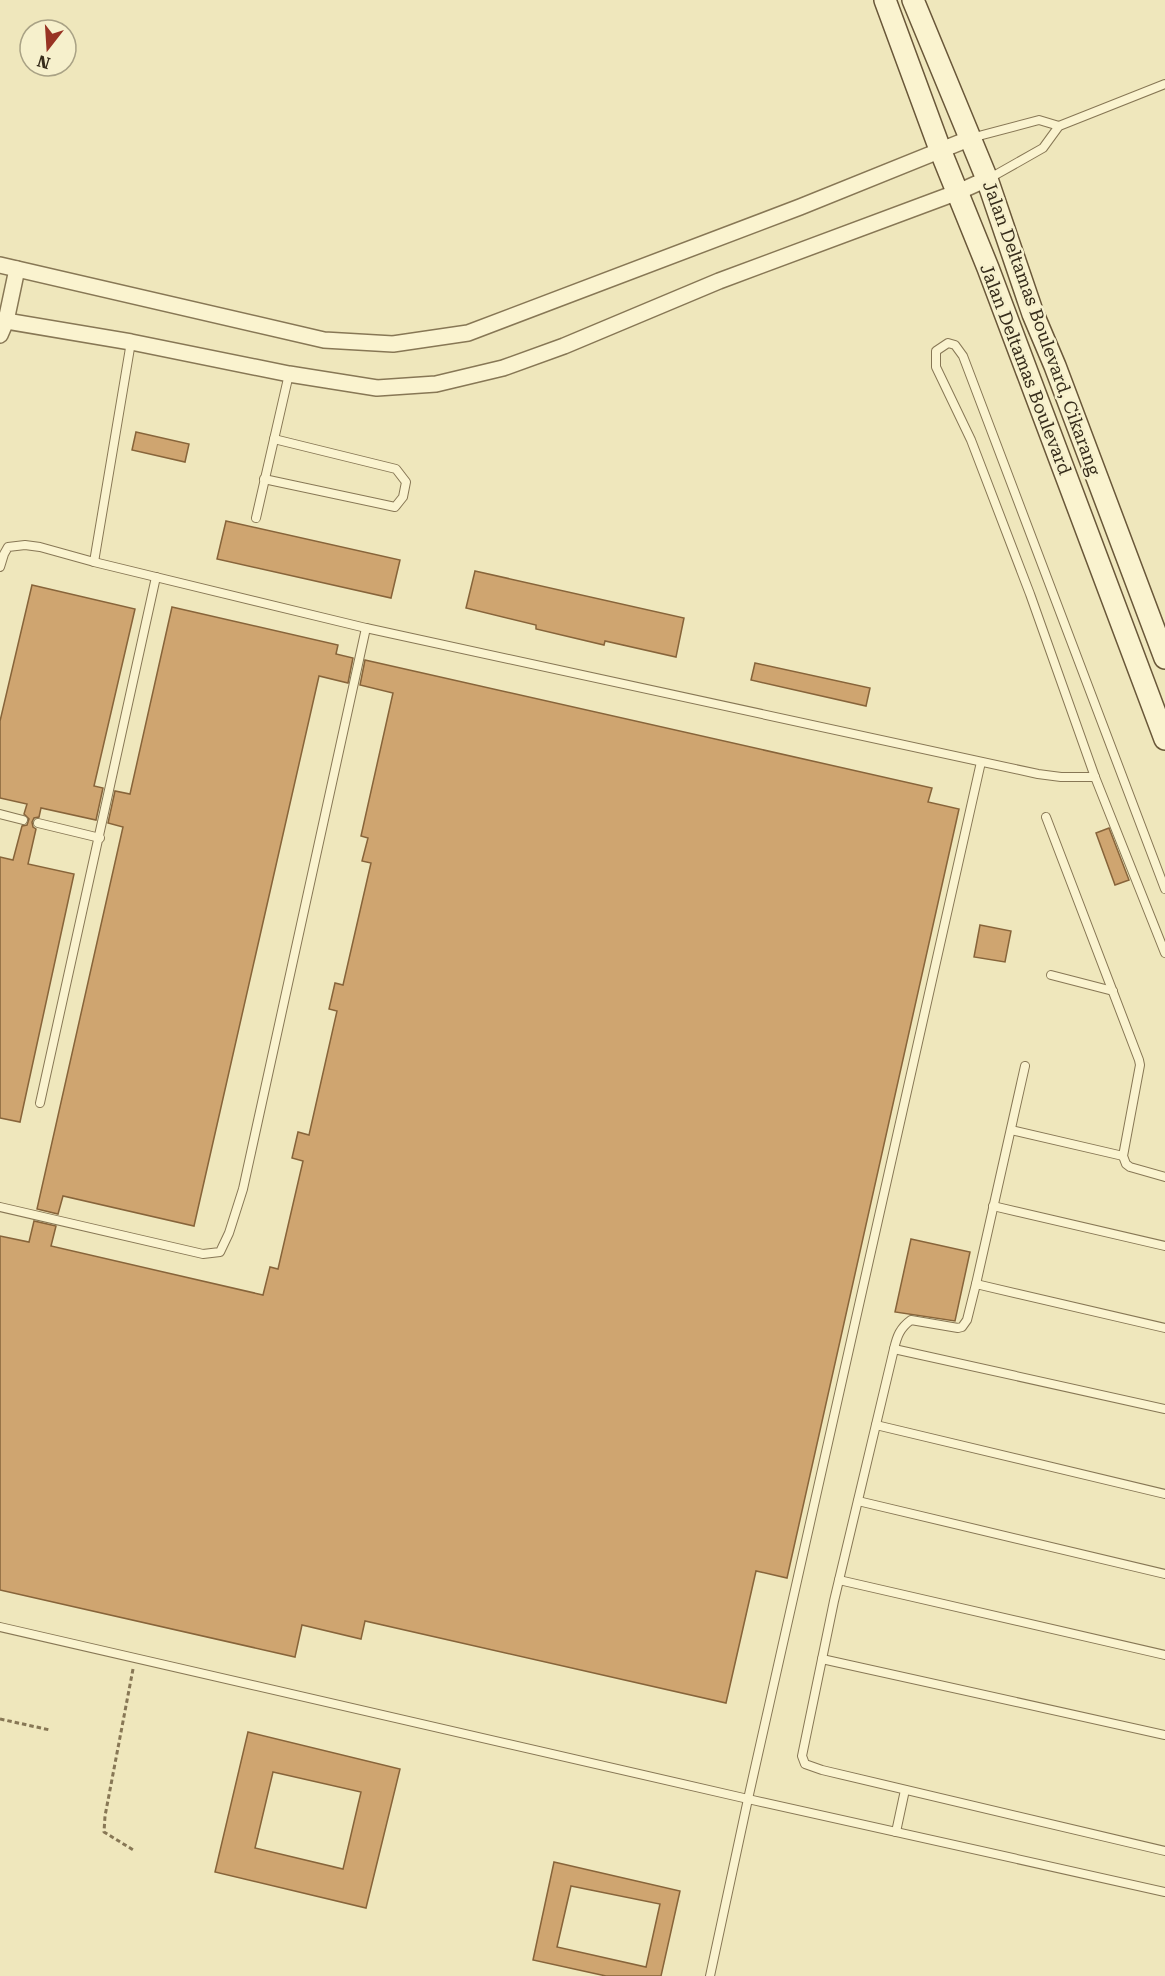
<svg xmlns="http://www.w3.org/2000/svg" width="1165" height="1976" font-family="'Roboto Serif',serif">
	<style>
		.building { fill: #cfa570; stroke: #87643a; stroke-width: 1.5; fill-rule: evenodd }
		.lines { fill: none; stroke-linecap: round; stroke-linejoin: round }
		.lane-casing { stroke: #877755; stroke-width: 10 }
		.street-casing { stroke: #877755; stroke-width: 18 }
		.secondary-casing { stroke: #695739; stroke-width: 24 }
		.path { stroke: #877755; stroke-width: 3; stroke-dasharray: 4.5 3; stroke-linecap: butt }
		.lane { stroke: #faf3cf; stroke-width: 8 }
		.street { stroke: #faf3cf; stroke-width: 15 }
		.secondary { stroke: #faf3cf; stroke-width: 21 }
		.labels { text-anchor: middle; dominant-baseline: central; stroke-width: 5; stroke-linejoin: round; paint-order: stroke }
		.street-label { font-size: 18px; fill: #362c1b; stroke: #f6f0cc }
	</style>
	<rect width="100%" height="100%" fill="#efe7bc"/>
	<g class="building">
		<polygon points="136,432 189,444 185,462 132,450"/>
		<polygon points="226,521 400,560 391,598 217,559"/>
		<polygon points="475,571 684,618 676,657 605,641 604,645 536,629 536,625 466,608"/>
		<polygon points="32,585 135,609 94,786 103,788 96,820 41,808 39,817 34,818 32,822 33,827 36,829 28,864 74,874 20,1122 0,1118 0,857 13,860 22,826 27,825 29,819 24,814 27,804 0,798 0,721"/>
		<polygon points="172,607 338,645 336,654 353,658 348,683 319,676 194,1226 63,1196 58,1214 37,1209 123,827 108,823 115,791 130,794"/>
		<polygon points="365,660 932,788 928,802 959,809 787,1578 756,1571 726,1703 365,1621 361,1639 302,1625 295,1657 0,1590 0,1236 29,1242 34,1221 56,1226 51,1246 263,1295 270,1267 278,1269 303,1161 292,1158 298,1132 309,1135 337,1011 329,1009 335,983 343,985 371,863 362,861 368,838 361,836 393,693 360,685"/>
		<polygon points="755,663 870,688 866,706 751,680"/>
		<polygon points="1109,828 1129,880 1115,885 1096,833"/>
		<polygon points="980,925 1011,931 1005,962 974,957"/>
		<polygon points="911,1239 970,1252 955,1321 895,1312"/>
		<path d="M 248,1732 L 400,1769 L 366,1908 L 215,1872 ZM 273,1772 L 361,1792 L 343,1869 L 255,1848 Z"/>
		<path d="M 554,1862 L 680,1891 L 661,1976 L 606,1976 L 533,1960 ZM 571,1886 L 660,1904 L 646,1967 L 557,1947 Z"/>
	</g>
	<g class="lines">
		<g class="lane-casing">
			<g id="lane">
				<polyline points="971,138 1039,120 1059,126"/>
				<polyline points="990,178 1043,148 1059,126 1165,84"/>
				<polyline points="264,479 395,507 403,497 406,482 396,469 274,439"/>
				<polyline points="256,518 289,374"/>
				<polyline points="94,562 131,342"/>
				<polyline points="0,567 4,554 8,547 25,545 40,547 94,562 366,628 1038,774 1061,777 1095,777"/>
				<polyline points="0,814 23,820"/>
				<polyline points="1046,817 1139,1060 1140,1065 1123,1156 1126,1164 1130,1167 1165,1177"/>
				<polyline points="38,823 100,838"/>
				<polyline points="1165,889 963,356 955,345 948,343 936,351 936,367 971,440 1030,594 1095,777 1165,953"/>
				<polyline points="1051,975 1113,991"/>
				<polyline points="40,1103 156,577"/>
				<polyline points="1011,1130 1123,1156"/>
				<polyline points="993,1206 1165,1246"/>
				<polyline points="0,1207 203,1254 220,1252 229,1233 243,1189 366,628"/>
				<polyline points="976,1284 1025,1066"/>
				<path d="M 1165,1328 L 976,1284 L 967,1320 L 962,1327 L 958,1328 L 911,1320 C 900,1328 897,1336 894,1349 L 834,1601 L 802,1756 L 805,1764 L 822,1770 L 1165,1851"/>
				<polyline points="894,1349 1165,1409"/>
				<polyline points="876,1425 1165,1494"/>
				<polyline points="858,1501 1165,1574"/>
				<polyline points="839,1580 1165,1655"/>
				<polyline points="0,1627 748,1799 1165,1892"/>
				<polyline points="822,1659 1165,1735"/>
				<polyline points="896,1832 905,1790"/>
				<polyline points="710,1976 748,1799 981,762"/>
			</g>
		</g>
		<g class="street-casing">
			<g id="street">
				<polyline points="0,265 324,340 393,344 468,333 800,207 971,138"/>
				<polyline points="0,320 131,342 289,374 377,388 436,384 503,368 564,346 719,281 958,192 987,179"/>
				<polyline points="0,335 6,321 17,269"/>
			</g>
		</g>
		<g class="secondary-casing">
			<g id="secondary">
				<polyline points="885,0 941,152 988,268 1165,739"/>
				<polyline points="913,0 987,179 1033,314 1055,366 1165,658"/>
			</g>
		</g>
		<g class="path">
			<polyline points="133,1669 105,1816 104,1832 135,1851"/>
			<polyline points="0,1719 50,1730"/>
		</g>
		<use href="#lane" class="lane"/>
		<use href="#street" class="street"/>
		<use href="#secondary" class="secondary"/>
	</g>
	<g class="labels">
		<g class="street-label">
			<text transform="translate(1042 328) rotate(70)">Jalan Deltamas Boulevard, Cikarang</text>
			<text transform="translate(1026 369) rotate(69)">Jalan Deltamas Boulevard</text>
		</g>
	</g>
	<g transform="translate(48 48) rotate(197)"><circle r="28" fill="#f6f0cc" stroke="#a9a285" stroke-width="1.5"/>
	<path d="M0-4.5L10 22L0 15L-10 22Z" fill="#983323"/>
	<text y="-9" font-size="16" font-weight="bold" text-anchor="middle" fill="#362c1b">N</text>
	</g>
</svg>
